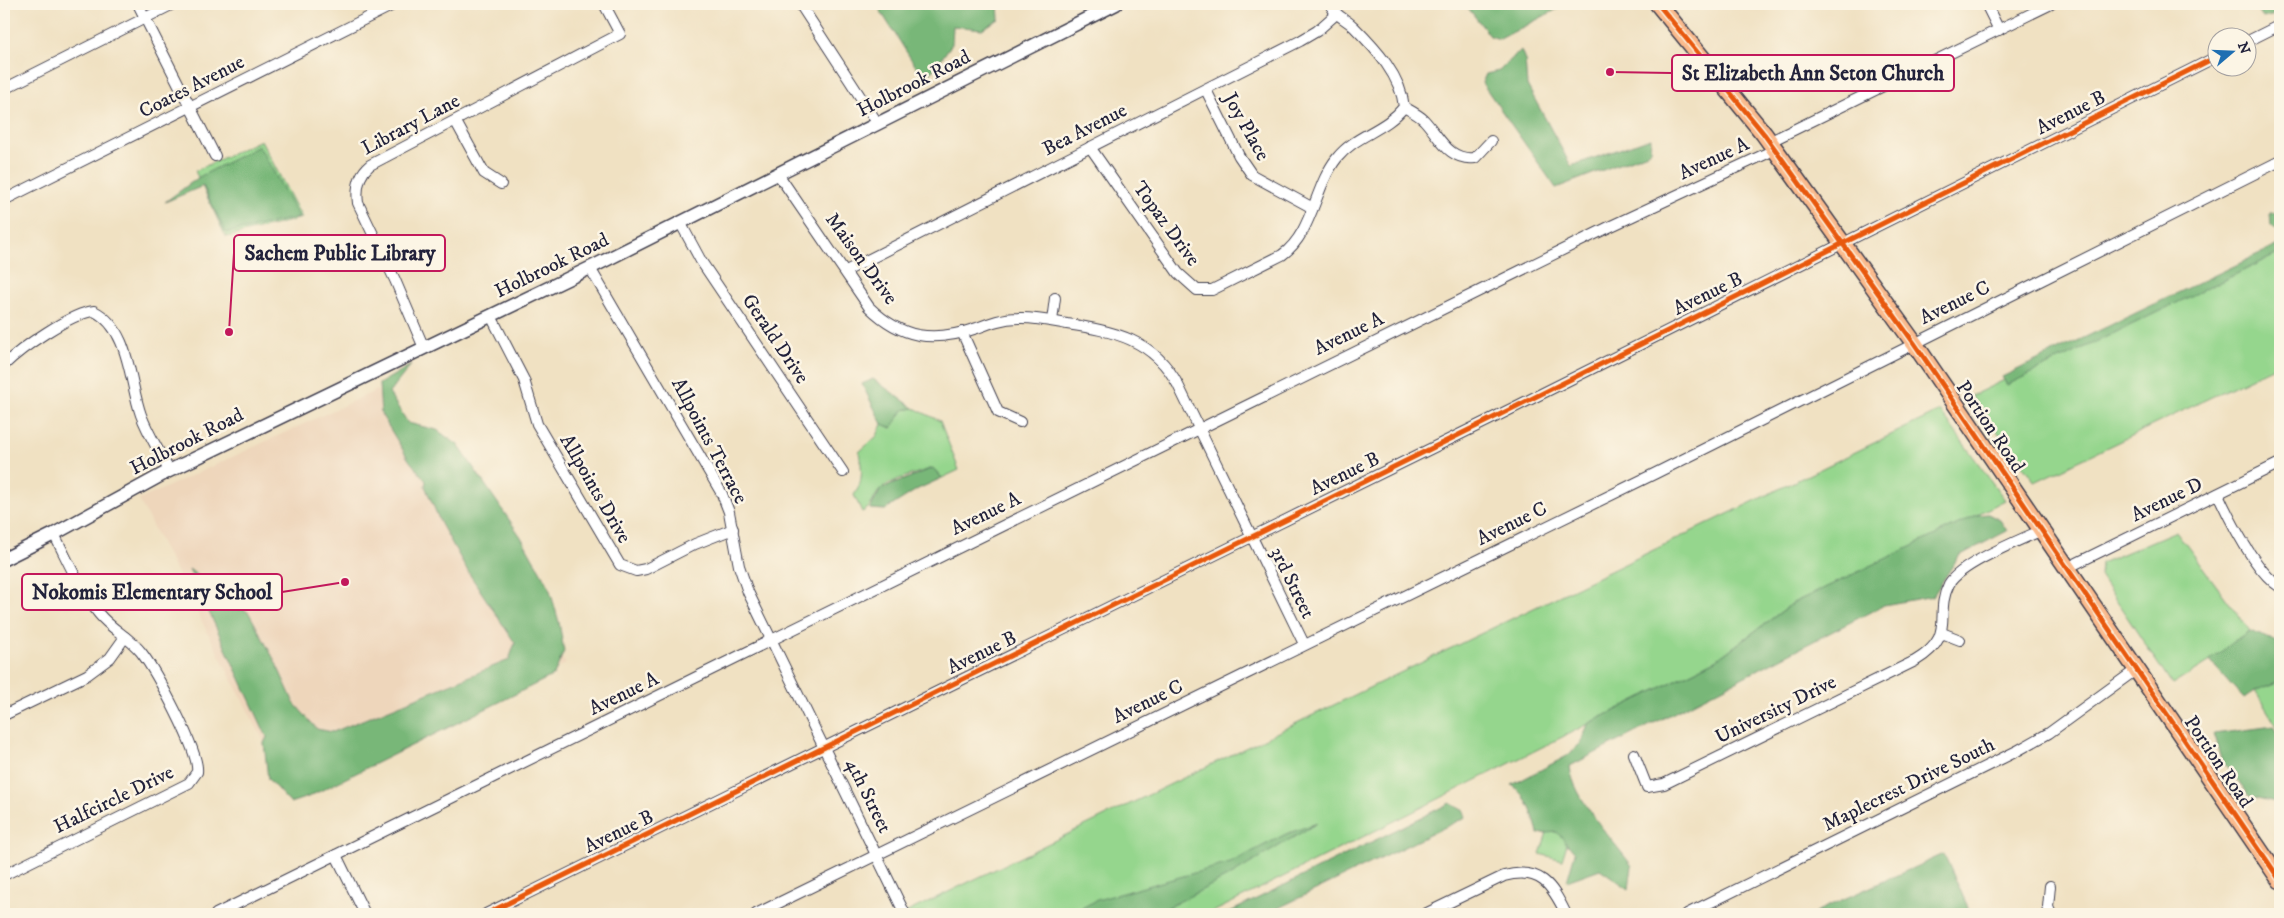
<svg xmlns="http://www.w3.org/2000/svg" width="2284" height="918" font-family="'IM FELL DW Pica',serif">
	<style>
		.built { fill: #eed6bb }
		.green { fill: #95d68d; stroke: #5c7c64 }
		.forest { fill: #78b778; stroke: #4d6c5a }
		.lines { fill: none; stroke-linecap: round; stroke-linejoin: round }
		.minor-casing { stroke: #413f4f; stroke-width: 12 }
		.tertiary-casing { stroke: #413f4f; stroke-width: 15 }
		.primary-casing { stroke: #413f4f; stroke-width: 19 }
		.minor { stroke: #fff; stroke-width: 10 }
		.tertiary { stroke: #fff; stroke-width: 12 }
		.primary { stroke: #fbbb8d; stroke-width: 16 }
		.cycleway-casing { stroke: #fcf5e5; stroke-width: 8 }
		.cycleway { stroke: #e8590c; stroke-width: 5 }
		.labels { text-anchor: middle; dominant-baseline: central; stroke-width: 5; stroke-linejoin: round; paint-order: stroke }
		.street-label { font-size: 20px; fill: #22223b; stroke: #fcf5e5 }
		.leader { fill: none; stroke: #c2185b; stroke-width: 2 }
		.callout-dot { fill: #c2185b; stroke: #fcf5e5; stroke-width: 2 }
		.callout { fill: #fcf5e5; stroke: #c2185b; stroke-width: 2 }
		.callout-label { font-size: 21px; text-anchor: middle; font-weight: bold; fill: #22223b }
	</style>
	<rect width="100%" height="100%" fill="#fcf5e5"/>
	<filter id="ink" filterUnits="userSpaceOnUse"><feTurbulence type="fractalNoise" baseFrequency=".02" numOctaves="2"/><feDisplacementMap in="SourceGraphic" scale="10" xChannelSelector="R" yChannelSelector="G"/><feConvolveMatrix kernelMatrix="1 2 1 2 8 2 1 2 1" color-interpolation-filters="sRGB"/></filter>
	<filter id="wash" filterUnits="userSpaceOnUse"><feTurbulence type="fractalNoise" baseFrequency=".0096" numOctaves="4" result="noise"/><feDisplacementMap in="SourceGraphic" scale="20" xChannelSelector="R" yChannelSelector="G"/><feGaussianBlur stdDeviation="1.12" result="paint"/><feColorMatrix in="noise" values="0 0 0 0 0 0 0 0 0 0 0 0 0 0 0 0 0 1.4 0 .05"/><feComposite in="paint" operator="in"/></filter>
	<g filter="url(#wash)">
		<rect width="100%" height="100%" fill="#f0e1c2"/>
		<polygon class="built" points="377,390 566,664 290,792 139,500"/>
		<g class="green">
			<polygon points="261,140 302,218 226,237 195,171"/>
			<polygon points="2280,248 2280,364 2035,482 1971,396"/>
			<path d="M 914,408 L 940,421 L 959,470 L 942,478 L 933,468 C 919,473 892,479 881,489 C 873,496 874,507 862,512 L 854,495 C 864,481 862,468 859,452 L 877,436 L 882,424 L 892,428 L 903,410 Z"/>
			<polygon points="1940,411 2005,500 1904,553 1793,603 1716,660 1209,914 903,914"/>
			<polygon points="2176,531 2250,631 2234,641 2217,657 2172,685 2100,576 2101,563"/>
			<polygon points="2280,681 2280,731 2255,691"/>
			<polygon points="1550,823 1571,831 1562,860 1540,854"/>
		</g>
		<g class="forest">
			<polygon points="876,4 913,4 922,8 934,4 998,4 999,19 982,29 953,26 952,44 925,81"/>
			<polygon points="1465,4 1567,4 1500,39 1490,36"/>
			<polygon points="2253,4 2271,4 2275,15 2263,18"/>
			<polygon points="1521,50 1525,60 1527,85 1571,166 1651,138 1650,152 1556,188 1482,83 1486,74 1499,71"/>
			<polygon points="259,146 299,217 226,233 203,186 165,202 199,177"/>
			<polygon points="2280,212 2280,234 2271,226 2270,213"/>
			<polygon points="2280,244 2280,253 2007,385 2002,377"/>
			<polygon points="411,365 389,393 408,423 437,430 458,445 521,537 549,587 559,622 564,651 554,675 308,797 290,803 268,779 264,743 267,737 189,569 249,613 275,661 294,703 317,729 333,732 509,660 515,643 470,575 441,524 425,486 426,481 409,460 381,414 379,384"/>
			<polygon points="873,379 914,408 903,410 892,428 882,424 862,384"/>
			<polygon points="933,468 942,478 918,489 885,510 870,509 881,489"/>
			<path d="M 1988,514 L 2000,520 L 2007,531 L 1959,556 L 1933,596 L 1884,605 L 1570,766 C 1572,797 1613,840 1632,866 L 1629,889 L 1600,869 L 1567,881 L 1575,853 L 1557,832 L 1538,834 C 1534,815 1528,797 1512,785 L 1567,756 L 1581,743 L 1588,724 L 1716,660 L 1793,603 L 1977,515 Z"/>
			<polygon points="2250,631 2280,643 2280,681 2255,691 2244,699 2210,661 2234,641"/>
			<polygon points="2274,726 2280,736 2280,803 2250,796 2223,762 2214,734"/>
			<polygon points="1450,803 1464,811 1466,817 1266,914 1226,914"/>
			<polygon points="1317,823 1233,874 1155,914 1070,914 1097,900 1230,863 1286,834"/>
			<polygon points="1944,854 1971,914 1816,914 1815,912"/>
		</g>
	</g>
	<g filter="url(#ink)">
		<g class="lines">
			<g class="minor-casing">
				<g id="minor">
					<polyline points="138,4 215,156"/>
					<polyline points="800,4 878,124"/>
					<polyline points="1986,4 1999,30"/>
					<polyline points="2246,42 2280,25"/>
					<polyline points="4,89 173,4"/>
					<polyline points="1206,90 1239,156 1252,175 1311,207"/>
					<path d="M 1404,107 C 1411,111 1419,115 1424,120 C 1440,137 1448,161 1475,158 L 1491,141"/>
					<polyline points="456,122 484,173 501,184"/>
					<polyline points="1769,142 2051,4"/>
					<path d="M 1090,147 L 1178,273 L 1197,290 L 1212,290 L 1282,255 C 1313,233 1314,187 1337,158 C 1355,135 1385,131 1404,107 C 1401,76 1376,49 1354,27 C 1344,17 1337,18 1330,4"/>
					<path d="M 778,174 L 869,307 C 902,339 933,343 977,328 C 990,323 1003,318 1018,318 C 1033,317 1051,321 1067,324 C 1113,331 1154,339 1178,385 L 1304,644"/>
					<polyline points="4,200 395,4"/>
					<polyline points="681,224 701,261 843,472"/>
					<polyline points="590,268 722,494 729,512 739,566 748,592 905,914"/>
					<polyline points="846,271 1300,41 1317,31 1335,15"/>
					<polyline points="491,316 524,380 537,424 620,565 636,571 646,569 695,544 733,529"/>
					<polyline points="1052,321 1055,298"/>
					<polyline points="962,332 998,412 1020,422"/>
					<path d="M 424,348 L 395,280 L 358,203 C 356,188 358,175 370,165 L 620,34 L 604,4"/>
					<path d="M 4,365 C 21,348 71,313 94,311 C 130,329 129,382 141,415 C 148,434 160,452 169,471"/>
					<path d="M 2218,494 C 2230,520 2256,572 2280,587"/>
					<polyline points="2069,567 2280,463"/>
					<polyline points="1942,633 1960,640"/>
					<polyline points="4,715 87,675 110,658 125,637"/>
					<path d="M 1634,754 L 1647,787 L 1664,784 L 1915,661 C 1958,635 1933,616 1949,584 C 1960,564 2020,540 2042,530"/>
					<polyline points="336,855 365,914"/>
					<path d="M 4,875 L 189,783 L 197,772 C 200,752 155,670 141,652 C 129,637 111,629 99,614 C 80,590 68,561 54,534"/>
					<polyline points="2050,886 2048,907 2051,914"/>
					<polyline points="216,914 1609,227 1774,150"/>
					<polyline points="486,914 1489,420 2216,57"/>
					<polyline points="756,914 1656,473 2280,161"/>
					<path d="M 1425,914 L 1504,876 C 1540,866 1552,885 1566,914"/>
					<polyline points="1687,914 2017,751 2049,733 2137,669"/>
				</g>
			</g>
			<g class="tertiary-casing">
				<polyline id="tertiary" points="4,559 54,534 169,471 590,268 1116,4"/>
			</g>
			<g class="primary-casing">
				<polyline id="primary" points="1658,4 1764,134 1914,343 2280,880"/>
			</g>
			<use href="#minor" class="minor"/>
			<use href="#tertiary" class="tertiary"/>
			<use href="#primary" class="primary"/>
			<g class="cycleway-casing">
				<g id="cycleway">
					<polyline points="1658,4 1764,134 1914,343 2280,880"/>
					<polyline points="486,914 1489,420 2216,57"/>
				</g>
			</g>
			<use href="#cycleway" class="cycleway"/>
		</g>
	</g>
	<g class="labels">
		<g class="street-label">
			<text transform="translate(914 84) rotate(-27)">Holbrook Road</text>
			<text transform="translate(192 87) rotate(-27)">Coates Avenue</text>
			<text transform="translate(2071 113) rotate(-27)">Avenue B</text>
			<text transform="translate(411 125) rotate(-28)">Library Lane</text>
			<text transform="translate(1246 127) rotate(61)">Joy Place</text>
			<text transform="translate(1085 130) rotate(-27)">Bea Avenue</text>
			<text transform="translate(1714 159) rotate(-25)">Avenue A</text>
			<text transform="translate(1166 224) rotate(54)">Topaz Drive</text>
			<text transform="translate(861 259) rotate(54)">Maison Drive</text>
			<text transform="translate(552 266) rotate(-26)">Holbrook Road</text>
			<text transform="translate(1708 294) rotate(-26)">Avenue B</text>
			<text transform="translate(1955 303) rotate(-26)">Avenue C</text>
			<text transform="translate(1349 334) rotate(-26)">Avenue A</text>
			<text transform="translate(775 339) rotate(56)">Gerald Drive</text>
			<text transform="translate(1990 427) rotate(56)">Portion Road</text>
			<text transform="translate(709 441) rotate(62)">Allpoints Terrace</text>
			<text transform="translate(187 442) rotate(-27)">Holbrook Road</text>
			<text transform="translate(1345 474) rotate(-26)">Avenue B</text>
			<text transform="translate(595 489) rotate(60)">Allpoints Drive</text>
			<text transform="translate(2167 500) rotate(-26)">Avenue D</text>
			<text transform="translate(986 514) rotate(-26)">Avenue A</text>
			<text transform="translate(1512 524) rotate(-26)">Avenue C</text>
			<text transform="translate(1292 583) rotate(64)">3rd Street</text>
			<text transform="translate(982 653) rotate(-26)">Avenue B</text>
			<text transform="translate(624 694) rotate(-26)">Avenue A</text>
			<text transform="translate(1148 702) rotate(-26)">Avenue C</text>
			<text transform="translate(1776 710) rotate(-26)">University Drive</text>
			<text transform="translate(2218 762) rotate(56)">Portion Road</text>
			<text transform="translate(1909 785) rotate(-26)">Maplecrest Drive South</text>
			<text transform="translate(868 796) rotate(64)">4th Street</text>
			<text transform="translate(114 800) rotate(-26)">Halfcircle Drive</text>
			<text transform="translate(619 832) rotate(-26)">Avenue B</text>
		</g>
	</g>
	<path class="leader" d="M1610 72L1672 73M229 332L234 253M345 582L282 592"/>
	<g class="callout-dot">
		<circle cx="1610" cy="72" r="5"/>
		<circle cx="229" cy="332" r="5"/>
		<circle cx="345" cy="582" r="5"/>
	</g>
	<g class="callout">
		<rect x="1672" y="55" width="282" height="36" rx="5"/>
		<rect x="234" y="235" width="211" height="36" rx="5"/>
		<rect x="22" y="574" width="260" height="36" rx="5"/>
	</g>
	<g class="callout-label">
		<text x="1813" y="80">St Elizabeth Ann Seton Church</text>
		<text x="340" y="260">Sachem Public Library</text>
		<text x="152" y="599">Nokomis Elementary School</text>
	</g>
	<rect width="2284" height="918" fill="none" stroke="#fcf5e5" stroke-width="20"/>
	<g transform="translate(2232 52) rotate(71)"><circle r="24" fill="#fcf5e5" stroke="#a5a1a1"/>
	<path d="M0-4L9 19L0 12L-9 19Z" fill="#1f6fb2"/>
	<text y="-8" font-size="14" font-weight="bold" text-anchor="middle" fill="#22223b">N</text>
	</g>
</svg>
